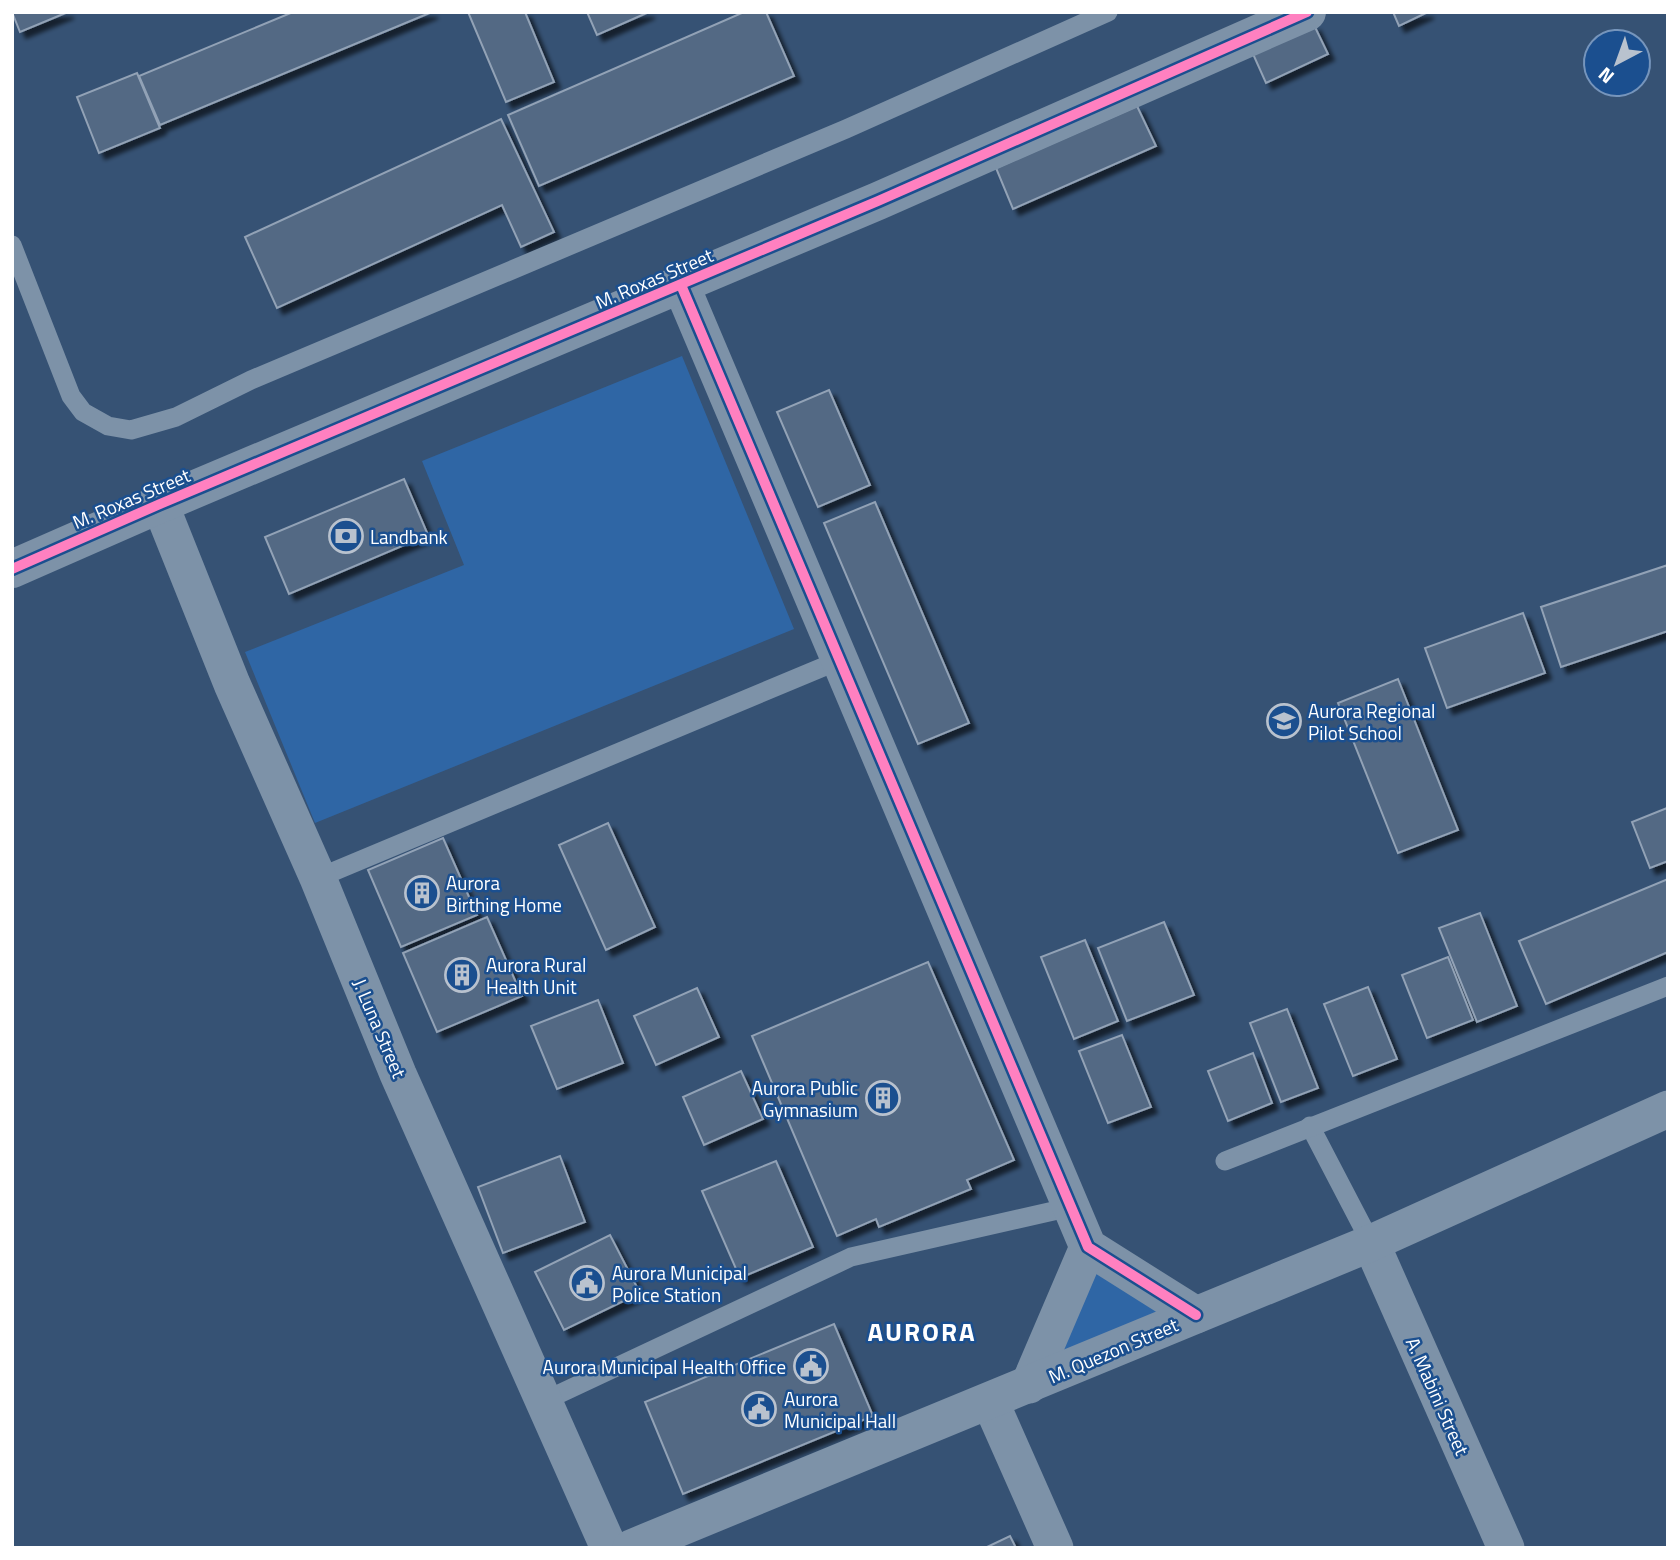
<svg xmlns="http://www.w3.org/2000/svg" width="1680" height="1560" font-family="'Titillium Web',sans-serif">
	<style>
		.green { fill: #2f66a5 }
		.building { fill: #526984; stroke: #92a2b6; stroke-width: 2; filter: url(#shadow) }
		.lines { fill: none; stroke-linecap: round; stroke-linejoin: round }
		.service { stroke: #7d92a8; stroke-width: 19 }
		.minor { stroke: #7d92a8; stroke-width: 37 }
		.tertiary { stroke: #7d92a8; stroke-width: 38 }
		.cycleway-casing { stroke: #1b4f8f; stroke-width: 15 }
		.cycleway { stroke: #ff80c0; stroke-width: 10 }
		.labels { text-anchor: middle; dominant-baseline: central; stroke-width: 5; stroke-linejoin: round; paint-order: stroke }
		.street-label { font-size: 19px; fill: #fff; stroke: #1b4f8f }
		.poi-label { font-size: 19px; fill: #fff; stroke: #1b4f8f; text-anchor: start }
		.district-label { font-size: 26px; font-weight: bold; letter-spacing: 2px; fill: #fff; stroke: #1b4f8f }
	</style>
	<defs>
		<filter id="shadow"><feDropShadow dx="6" dy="6" stdDeviation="2" flood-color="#0009"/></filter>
	</defs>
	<rect width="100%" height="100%" fill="#365274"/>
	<g class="green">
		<polygon points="682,356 794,629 315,823 245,652 464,565 422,461"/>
		<polygon points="1097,1267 1166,1313 1055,1358"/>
	</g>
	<g class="building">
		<polygon points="12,12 68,12 20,32"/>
		<polygon points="293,12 432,12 160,125 139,76"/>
		<polygon points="468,12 525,12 554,82 506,102"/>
		<polygon points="587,12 649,12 597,35"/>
		<polygon points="744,12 766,12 794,76 539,186 508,115"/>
		<polygon points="1393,12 1428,12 1399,26"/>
		<polygon points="1314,25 1328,54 1266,83 1253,54"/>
		<polygon points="137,73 160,128 99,153 77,97"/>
		<polygon points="1137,106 1156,146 1013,209 996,168"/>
		<polygon points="501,119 554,232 521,247 502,205 277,308 245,237"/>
		<polygon points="829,390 870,485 818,507 777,412"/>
		<polygon points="404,479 428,535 289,594 265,537"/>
		<polygon points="875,502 969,723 918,744 824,523"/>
		<polygon points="1668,565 1668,631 1561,667 1541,607"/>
		<polygon points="1523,613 1545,673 1447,708 1425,648"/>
		<polygon points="1398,679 1458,830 1398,853 1338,703"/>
		<polygon points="1667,808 1668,861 1650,868 1632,822"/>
		<polygon points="608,823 655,927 606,950 559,845"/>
		<polygon points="443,838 477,915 401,947 368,870"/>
		<polygon points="1668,879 1668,952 1546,1004 1519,941"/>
		<polygon points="1480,913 1517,1006 1477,1022 1439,928"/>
		<polygon points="487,917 522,996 437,1032 403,953"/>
		<polygon points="1164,922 1194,995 1127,1021 1098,948"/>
		<polygon points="1085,940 1118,1021 1074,1039 1041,957"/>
		<polygon points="1448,957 1473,1020 1427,1038 1402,975"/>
		<polygon points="928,962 1014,1160 967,1180 971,1189 879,1227 876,1219 837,1236 752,1036"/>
		<polygon points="1368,987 1397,1059 1353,1076 1324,1004"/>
		<polygon points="697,988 719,1037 656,1065 634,1016"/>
		<polygon points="598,1000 623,1063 557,1089 531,1026"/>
		<polygon points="1287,1009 1318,1088 1281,1102 1250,1023"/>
		<polygon points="1122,1035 1151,1107 1108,1123 1079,1051"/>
		<polygon points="1253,1053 1272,1103 1228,1121 1208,1071"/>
		<polygon points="741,1071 763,1119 704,1145 683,1097"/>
		<polygon points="560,1156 585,1222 503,1253 478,1187"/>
		<polygon points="776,1161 813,1247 740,1278 702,1191"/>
		<polygon points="610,1235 640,1293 564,1330 535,1272"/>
		<polygon points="834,1324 873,1416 683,1494 645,1402"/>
		<polygon points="1010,1536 1016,1548 985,1548"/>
	</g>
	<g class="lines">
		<g class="service">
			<polyline points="12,245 71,396 83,412 108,426 131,430 176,417 251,380 846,129 1108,12"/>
			<polyline points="318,878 840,660"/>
			<polyline points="1310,1126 1371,1243"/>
			<polyline points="1225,1161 1668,986"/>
			<polyline points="544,1401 851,1257 1071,1207"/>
		</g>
		<g class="minor">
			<polyline points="681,285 1088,1247 1196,1315"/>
			<polyline points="160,504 232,684 318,878 398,1074 609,1548"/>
			<polyline points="1371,1243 1506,1548"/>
			<polyline points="1029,1385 1088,1247"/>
			<polyline points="990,1401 1055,1548"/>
			<polyline points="631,1548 1371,1243 1668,1109"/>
		</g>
		<polyline class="tertiary" points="12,569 160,504 878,201 1307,12"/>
		<g class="cycleway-casing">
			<g id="cycleway">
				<polyline points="681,285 1088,1247 1196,1315"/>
				<polyline points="12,569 160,504 878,201 1307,12"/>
			</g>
		</g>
		<use href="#cycleway" class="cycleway"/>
	</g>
	<defs>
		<g id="bank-ring" transform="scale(1.75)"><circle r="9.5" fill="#1b4f8f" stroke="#b9c2ce" stroke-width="1.5"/><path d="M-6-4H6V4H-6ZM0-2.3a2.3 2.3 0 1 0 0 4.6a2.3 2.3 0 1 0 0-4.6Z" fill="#b9c2ce"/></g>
		<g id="school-ring" transform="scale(1.75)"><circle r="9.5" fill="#1b4f8f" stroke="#b9c2ce" stroke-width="1.5"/><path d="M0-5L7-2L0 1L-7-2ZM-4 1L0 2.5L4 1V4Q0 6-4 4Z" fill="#b9c2ce"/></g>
		<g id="building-ring" transform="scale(1.75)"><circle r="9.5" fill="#1b4f8f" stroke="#b9c2ce" stroke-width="1.5"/><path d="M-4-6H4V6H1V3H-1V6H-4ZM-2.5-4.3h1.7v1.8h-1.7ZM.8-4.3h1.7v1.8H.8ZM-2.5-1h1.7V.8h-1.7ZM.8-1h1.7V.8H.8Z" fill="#b9c2ce"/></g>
		<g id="civic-ring" transform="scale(1.75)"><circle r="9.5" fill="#1b4f8f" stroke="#b9c2ce" stroke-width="1.5"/><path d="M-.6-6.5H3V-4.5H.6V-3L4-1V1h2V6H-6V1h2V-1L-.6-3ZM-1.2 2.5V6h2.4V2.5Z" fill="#b9c2ce"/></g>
	</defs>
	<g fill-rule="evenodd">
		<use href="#bank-ring" x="346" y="536"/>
		<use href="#school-ring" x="1284" y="721"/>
		<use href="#building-ring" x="422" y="893"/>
		<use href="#building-ring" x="462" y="975"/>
		<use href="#building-ring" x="883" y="1098"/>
		<use href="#civic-ring" x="587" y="1283"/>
		<use href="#civic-ring" x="811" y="1366"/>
		<use href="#civic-ring" x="759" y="1409"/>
	</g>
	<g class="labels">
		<g class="street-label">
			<text transform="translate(654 278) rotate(-23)">M. Roxas Street</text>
			<text transform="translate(131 498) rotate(-23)">M. Roxas Street</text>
			<text transform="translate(380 1028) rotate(67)">J. Luna Street</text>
			<text transform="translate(1113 1350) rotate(-23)">M. Quezon Street</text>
			<text transform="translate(1438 1396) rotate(66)">A. Mabini Street</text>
		</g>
		<g class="poi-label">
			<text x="370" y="536">Landbank</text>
			<text x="1308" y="710">Aurora Regional<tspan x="1308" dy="22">Pilot School</tspan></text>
			<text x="446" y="882">Aurora<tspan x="446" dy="22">Birthing Home</tspan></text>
			<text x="486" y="964">Aurora Rural<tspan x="486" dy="22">Health Unit</tspan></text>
			<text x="858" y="1087" text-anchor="end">Aurora Public<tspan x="858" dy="22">Gymnasium</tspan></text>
			<text x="612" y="1272">Aurora Municipal<tspan x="612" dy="22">Police Station</tspan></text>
			<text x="786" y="1366" text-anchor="end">Aurora Municipal Health Office</text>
			<text x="784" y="1398">Aurora<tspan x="784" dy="22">Municipal Hall</tspan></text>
		</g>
		<g class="district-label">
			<text x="922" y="1331">AURORA</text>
		</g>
	</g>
	<rect width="1680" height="1560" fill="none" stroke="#ffffff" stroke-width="28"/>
	<g transform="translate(1617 63) rotate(221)"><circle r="33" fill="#1b4f8f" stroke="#7695bc" stroke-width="2"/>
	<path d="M0-5L12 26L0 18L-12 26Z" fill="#b9c2ce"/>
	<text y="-10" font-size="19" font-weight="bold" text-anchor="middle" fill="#ffffff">N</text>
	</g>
</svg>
